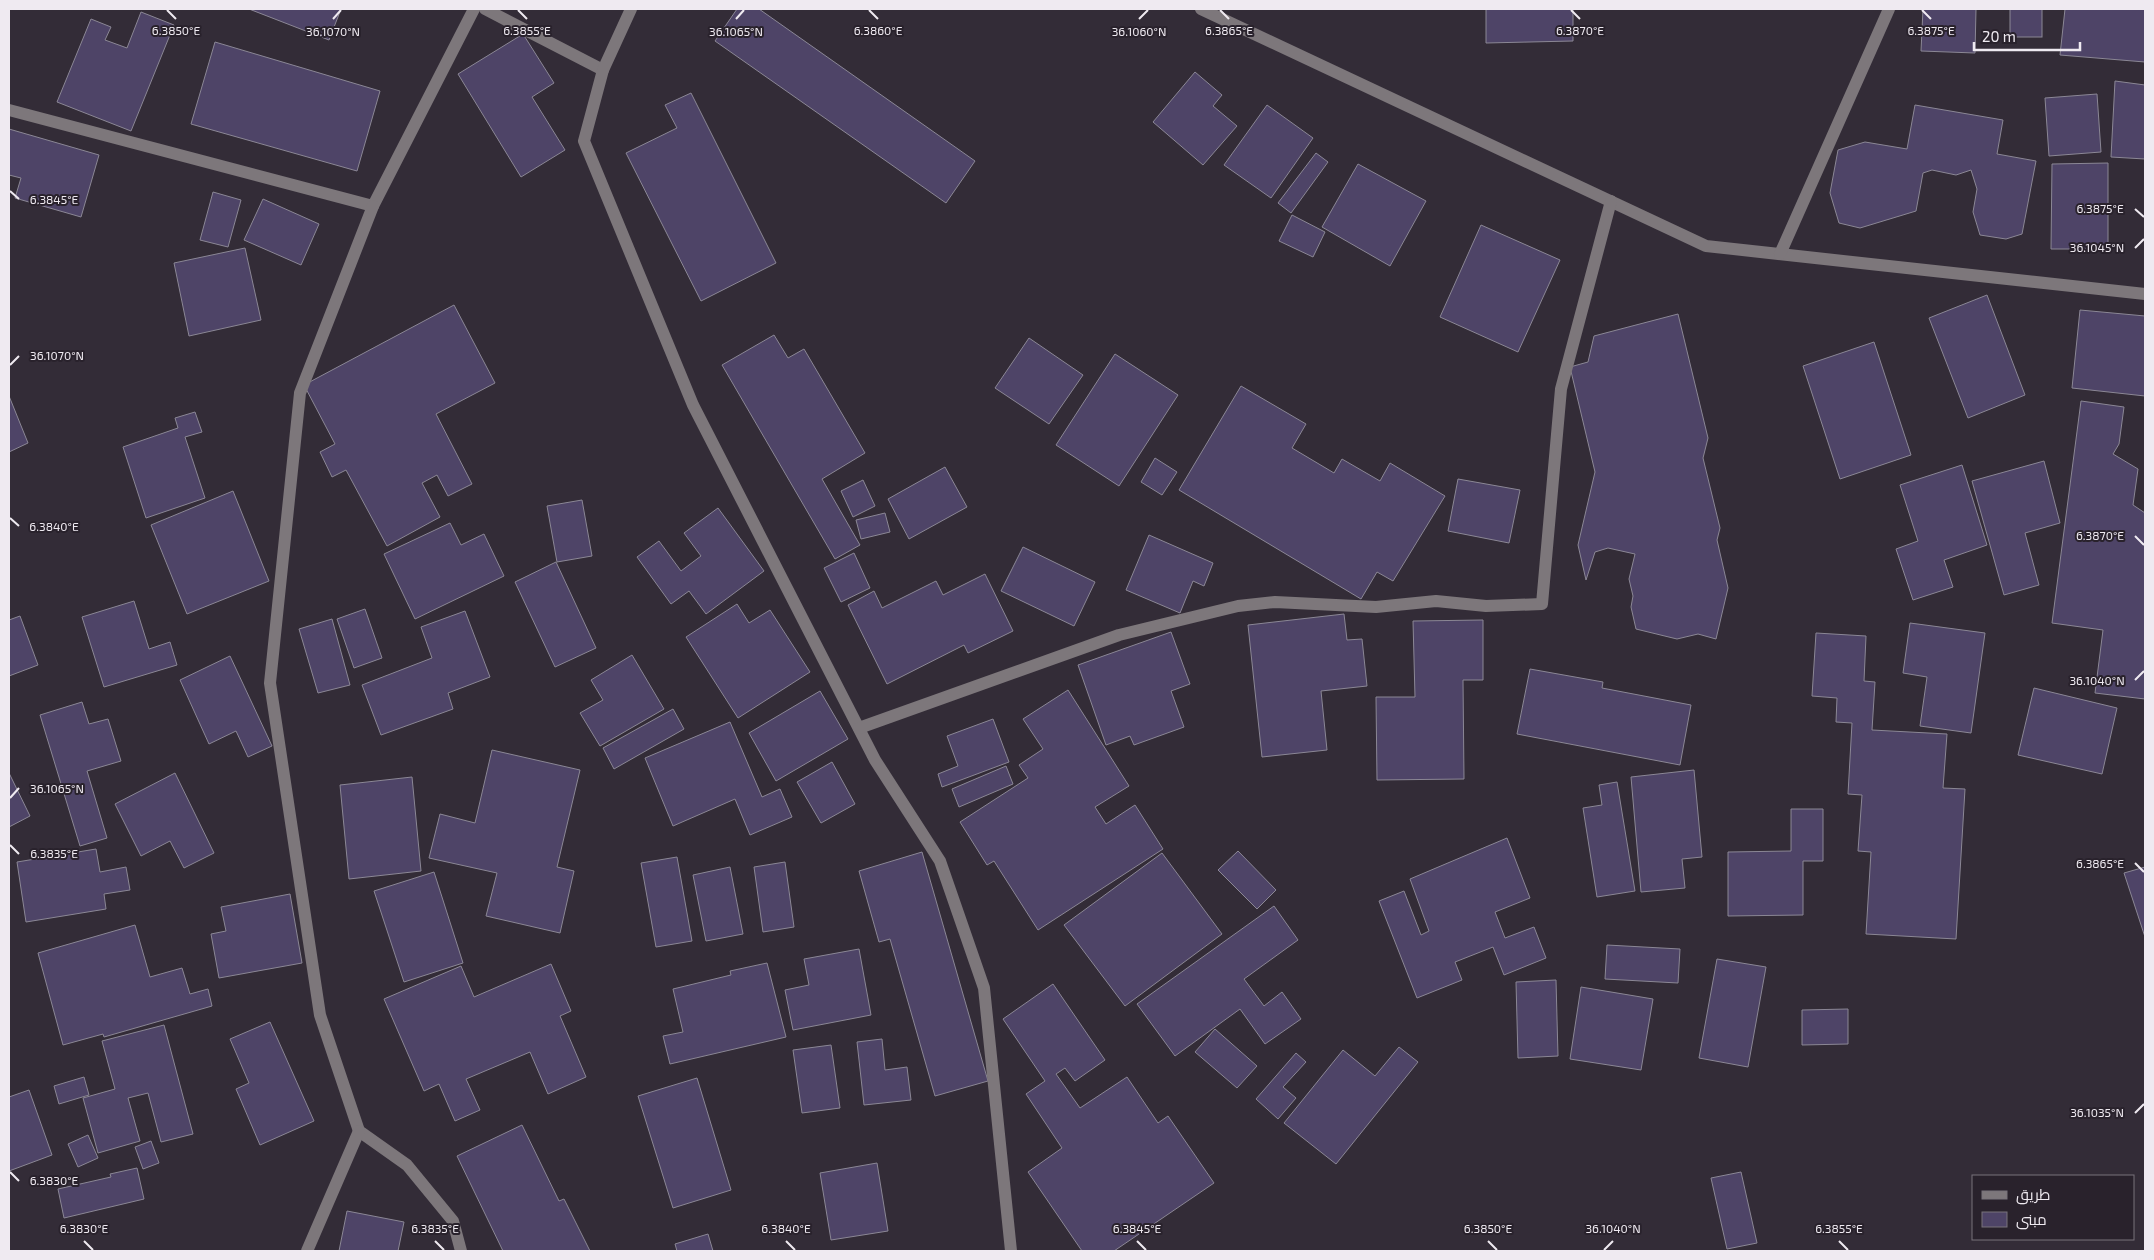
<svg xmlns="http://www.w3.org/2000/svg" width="2154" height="1260" font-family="'Exo 2',Cairo,sans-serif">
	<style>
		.building { fill: #4e4467; stroke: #8b8795 }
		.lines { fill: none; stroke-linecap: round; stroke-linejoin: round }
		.minor { stroke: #7d777b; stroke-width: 12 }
		.ticks { fill: none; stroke: #efeaf1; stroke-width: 2 }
		.ticks-label { font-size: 12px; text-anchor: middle; fill: #efeaf1; stroke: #29222c; stroke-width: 4; stroke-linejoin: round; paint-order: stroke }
	</style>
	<rect width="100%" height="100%" fill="#332c37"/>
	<g class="building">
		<polygon points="249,9 341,9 329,40"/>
		<polygon points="737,9 759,9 975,161 946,203 715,41"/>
		<polygon points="1486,9 1573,9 1573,41 1486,43"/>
		<polygon points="1923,9 1976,9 1975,53 1921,51"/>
		<rect x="2010" y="9" width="32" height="28"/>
		<polygon points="2065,9 2145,9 2145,62 2060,55"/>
		<polygon points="141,12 174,25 131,131 57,102 91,19 111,27 105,40 127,48"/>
		<polygon points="523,34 554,83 532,97 565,150 521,177 458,74"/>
		<polygon points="215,42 380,91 357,171 191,124"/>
		<polygon points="1195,72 1222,95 1213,106 1237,126 1203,165 1153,122"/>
		<polygon points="2115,81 2145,85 2145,159 2111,157"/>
		<polygon points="691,93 776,263 701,301 626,153 677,128 665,105"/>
		<polygon points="2097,94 2101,152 2049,156 2045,98"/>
		<polygon points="1267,105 1313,138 1271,198 1224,165"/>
		<polygon points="1915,105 2003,120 1997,154 2036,161 2022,234 2006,239 1980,235 1973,212 1977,189 1971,170 1956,175 1932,170 1923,173 1916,211 1860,228 1839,223 1830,193 1838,150 1865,142 1907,149"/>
		<polygon points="9,129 99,155 81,217 15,198 21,178 9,175"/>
		<polygon points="1316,153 1328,162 1291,213 1278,203"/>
		<polygon points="2108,163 2108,249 2051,249 2052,164"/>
		<polygon points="1358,164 1426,201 1390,266 1322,227"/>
		<polygon points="213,192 241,200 228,247 200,240"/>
		<polygon points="263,199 319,224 301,265 244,240"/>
		<polygon points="1292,215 1325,232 1313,257 1279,241"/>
		<polygon points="1481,225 1560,260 1518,352 1440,317"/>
		<polygon points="245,248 261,320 189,336 174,263"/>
		<polygon points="1987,295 2025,395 1968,418 1929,318"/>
		<polygon points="454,305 495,383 436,414 472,484 448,496 437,475 422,483 440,517 387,546 346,470 332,477 320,452 335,444 304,385"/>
		<polygon points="2080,310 2145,316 2145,396 2072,388"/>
		<polygon points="1678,314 1708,438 1703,458 1720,528 1717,540 1728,588 1716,639 1698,634 1677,639 1636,629 1631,607 1633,596 1629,579 1635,554 1608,548 1595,552 1586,580 1578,545 1595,472 1570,367 1588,362 1594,336"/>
		<polygon points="774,335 788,358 804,349 865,453 822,479 860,545 835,559 722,365"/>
		<polygon points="1029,338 1083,375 1049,424 995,388"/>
		<polygon points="1874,342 1911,455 1840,479 1803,366"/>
		<polygon points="1115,354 1178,395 1119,486 1056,445"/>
		<polygon points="1241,386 1306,424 1292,448 1334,473 1342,459 1380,481 1390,463 1445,496 1393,581 1377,572 1361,599 1179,490"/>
		<polygon points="9,396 28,443 9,452"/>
		<polygon points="2081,401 2124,407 2119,444 2113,454 2138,469 2133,505 2145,513 2145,699 2095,693 2103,630 2052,623"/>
		<polygon points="195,412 202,432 185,437 205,498 146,518 123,447 178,428 175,418"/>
		<polygon points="1155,458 1177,472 1162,495 1141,482"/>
		<polygon points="2044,461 2060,523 2025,533 2039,585 2004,595 1972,481"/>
		<polygon points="1962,465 1987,545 1944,560 1953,587 1913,600 1896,549 1918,541 1900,485"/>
		<polygon points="945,467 967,507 909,539 888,499"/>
		<polygon points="1458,479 1520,490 1509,543 1448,531"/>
		<polygon points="863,480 875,506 853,517 841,491"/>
		<polygon points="233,491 269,581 187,614 151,525"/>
		<polygon points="582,500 592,556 557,562 547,506"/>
		<polygon points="718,508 764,571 706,614 689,591 671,604 637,557 659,541 681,571 701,556 684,533"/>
		<polygon points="885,513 890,532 861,539 856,520"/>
		<polygon points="450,523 461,545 484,534 504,576 415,619 384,554"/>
		<polygon points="1149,535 1213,563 1204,586 1193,581 1180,613 1126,590"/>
		<polygon points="1023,547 1095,582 1074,626 1001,591"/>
		<polygon points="854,553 870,588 841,602 824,568"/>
		<polygon points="556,562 596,648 555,667 515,582"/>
		<polygon points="985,574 1013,631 968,653 964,645 887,684 848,605 874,591 882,608 936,581 943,595"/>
		<polygon points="134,601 149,649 170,642 177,665 104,687 82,617"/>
		<polygon points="737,604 749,623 770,610 810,672 738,718 686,637"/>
		<polygon points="365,609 382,658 354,668 337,619"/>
		<polygon points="465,611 490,677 448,693 453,709 381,735 362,685 432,658 421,627"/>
		<polygon points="1344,614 1347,640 1362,639 1367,686 1321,691 1327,750 1262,757 1248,625"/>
		<polygon points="20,616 38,665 9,676 9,620"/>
		<polygon points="332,619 350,685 318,693 299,629"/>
		<polygon points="1483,620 1483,680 1463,680 1464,779 1377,780 1376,697 1415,697 1413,621"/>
		<polygon points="1910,623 1985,633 1971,733 1920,726 1927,677 1903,673"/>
		<polygon points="1171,632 1190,684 1171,691 1184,727 1134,745 1130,736 1106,745 1078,665"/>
		<polygon points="1816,633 1866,636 1864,681 1875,682 1872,730 1947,734 1943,788 1965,789 1956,939 1866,934 1871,852 1858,851 1862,795 1848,794 1852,723 1836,722 1837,698 1812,696"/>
		<polygon points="632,655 664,709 600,746 580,713 603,700 591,680"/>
		<polygon points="230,656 272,746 248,757 236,731 209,744 180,680"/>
		<polygon points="1530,669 1603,682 1602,688 1691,705 1680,765 1517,734"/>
		<polygon points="2034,688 2117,708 2102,774 2018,755"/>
		<polygon points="1068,690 1129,786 1095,807 1106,824 1135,805 1163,849 1038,930 994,861 987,865 960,822 1028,778 1019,765 1043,749 1023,719"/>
		<polygon points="820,691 848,739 776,781 749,733"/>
		<polygon points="82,702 89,724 108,719 121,761 87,771 107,838 80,846 40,715"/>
		<polygon points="673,709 684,729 614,769 603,748"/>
		<polygon points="993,719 1009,762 942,787 938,774 958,766 947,736"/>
		<polygon points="730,722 762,797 780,789 792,817 750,835 735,799 673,826 645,758"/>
		<polygon points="492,750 580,770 557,867 574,871 560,933 486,916 497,873 429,858 440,814 475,823"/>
		<polygon points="832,762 855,804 821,823 797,782"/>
		<polygon points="1006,766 1013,784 959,807 952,789"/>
		<polygon points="1694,770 1702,857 1682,859 1685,888 1641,892 1631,777"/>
		<polygon points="9,773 30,816 9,827"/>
		<polygon points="175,773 214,853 184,868 170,841 141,856 115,804"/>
		<polygon points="412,777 421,871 349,879 340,785"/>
		<polygon points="1617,782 1635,891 1597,897 1583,808 1602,805 1599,785"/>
		<polygon points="1791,809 1823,809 1823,861 1803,861 1803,915 1728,916 1728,852 1791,851"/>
		<polygon points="1507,838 1530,898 1495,912 1505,938 1534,927 1546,958 1504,975 1493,947 1455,962 1462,980 1417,998 1379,901 1404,891 1421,935 1429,931 1410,879"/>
		<polygon points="96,849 100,872 126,867 130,890 104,894 106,909 26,922 17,862"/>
		<polygon points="1238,851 1276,890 1257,909 1218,870"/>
		<polygon points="922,852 988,1081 935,1096 890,939 879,942 859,871"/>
		<polygon points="1162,853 1222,934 1125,1006 1064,925"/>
		<polygon points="677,857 692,941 656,947 641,863"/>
		<polygon points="785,862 794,927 763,932 754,867"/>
		<polygon points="730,867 743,934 706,941 693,875"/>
		<polygon points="2145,867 2145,937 2124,873"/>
		<polygon points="434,872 463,963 404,982 374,891"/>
		<polygon points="290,894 302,963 219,978 211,934 226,931 221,907"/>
		<polygon points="1274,906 1298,940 1244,979 1264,1006 1282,992 1301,1019 1265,1044 1240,1009 1175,1056 1137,1004"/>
		<polygon points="135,925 150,977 182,968 190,994 208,989 212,1006 104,1037 103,1034 63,1045 38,953"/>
		<polygon points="1607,945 1680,949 1678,983 1605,979"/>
		<polygon points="859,949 871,1015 793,1030 785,990 809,985 804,959"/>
		<polygon points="1717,959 1766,967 1748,1067 1699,1058"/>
		<polygon points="767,963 786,1037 670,1064 663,1036 683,1032 673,989 731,975 730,971"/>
		<polygon points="551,964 571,1011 560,1016 586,1077 548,1094 530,1052 466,1079 480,1110 455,1121 439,1084 424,1091 384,999 461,966 474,997"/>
		<polygon points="1556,980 1558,1056 1518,1058 1516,982"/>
		<polygon points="1053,984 1105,1060 1075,1081 1065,1068 1056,1074 1080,1108 1127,1077 1158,1123 1168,1116 1214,1183 1114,1251 1082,1251 1028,1172 1062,1148 1026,1094 1045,1081 1003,1019"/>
		<polygon points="1581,987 1653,999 1641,1070 1570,1059"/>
		<polygon points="1848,1009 1848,1044 1802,1045 1802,1010"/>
		<polygon points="270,1022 314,1121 260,1145 236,1089 249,1083 230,1039"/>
		<polygon points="164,1025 193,1134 161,1142 148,1093 128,1098 140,1141 98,1153 83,1098 115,1089 102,1041"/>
		<polygon points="1215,1029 1257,1066 1237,1088 1195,1052"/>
		<polygon points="882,1039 885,1070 907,1067 911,1100 864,1105 857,1042"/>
		<polygon points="831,1045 840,1108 802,1113 793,1050"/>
		<polygon points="1399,1047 1418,1062 1336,1164 1284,1123 1343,1050 1375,1076"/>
		<polygon points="1296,1053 1306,1062 1283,1087 1296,1098 1278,1119 1256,1099"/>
		<polygon points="84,1077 89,1095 59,1104 54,1086"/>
		<polygon points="697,1078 731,1190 673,1208 638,1096"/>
		<polygon points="29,1090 52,1155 9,1171 9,1097"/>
		<polygon points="522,1125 559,1201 564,1199 590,1251 503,1251 457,1156"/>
		<polygon points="88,1135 98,1158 78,1167 68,1144"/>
		<polygon points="151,1141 159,1163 143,1169 135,1147"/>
		<polygon points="877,1163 888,1231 831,1240 820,1173"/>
		<polygon points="137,1168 144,1199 64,1218 58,1189 111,1177 110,1174"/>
		<polygon points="1741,1172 1757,1243 1727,1249 1711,1178"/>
		<polygon points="347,1211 404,1222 398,1251 339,1251"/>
		<polygon points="708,1234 713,1251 677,1251 675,1244"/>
	</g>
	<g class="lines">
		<g class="minor">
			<polyline points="485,9 603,70"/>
			<polyline points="631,9 603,70 584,141 693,405 875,760 940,861 984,988 1011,1251"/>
			<polyline points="1201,9 1706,246 2145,294"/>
			<polyline points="9,110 373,206 474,9"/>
			<polyline points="373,206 300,393 270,683 320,1015 359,1131 407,1165 453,1221 461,1251"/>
			<polyline points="1780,254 1889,9"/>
			<polyline points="859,728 1119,635 1238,606 1275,602 1376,607 1436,601 1486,606 1542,604 1561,389 1611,201"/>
			<polyline points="307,1251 359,1131"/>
		</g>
	</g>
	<path class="ticks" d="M 167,10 L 176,19M 518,10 L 527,19M 869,10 L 878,19M 1220,10 L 1229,19M 1571,10 L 1580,19M 1922,10 L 1931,19M 333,19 L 341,10M 736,19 L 744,10M 1139,19 L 1148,10M 10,191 L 19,199M 2135,209 L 2144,217M 2135,248 L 2144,239M 10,365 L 19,356M 10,518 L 19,526M 2135,536 L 2144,545M 2135,680 L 2144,671M 10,798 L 19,788M 10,845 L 19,854M 2135,863 L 2144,872M 2135,1113 L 2144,1104M 10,1172 L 19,1181M 84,1241 L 93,1250M 435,1241 L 444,1250M 786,1241 L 795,1250M 1137,1241 L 1146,1250M 1488,1241 L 1497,1250M 1839,1241 L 1848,1250M 1604,1250 L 1613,1241"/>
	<g class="ticks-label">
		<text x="176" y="35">6.3850°E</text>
		<text x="527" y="35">6.3855°E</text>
		<text x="878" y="35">6.3860°E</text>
		<text x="1229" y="35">6.3865°E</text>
		<text x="1580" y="35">6.3870°E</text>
		<text x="1931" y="35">6.3875°E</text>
		<text x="333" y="36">36.1070°N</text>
		<text x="736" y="36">36.1065°N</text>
		<text x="1139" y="36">36.1060°N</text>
		<text x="54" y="204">6.3845°E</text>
		<text x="2100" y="213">6.3875°E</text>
		<text x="2097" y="252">36.1045°N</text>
		<text x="57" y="360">36.1070°N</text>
		<text x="54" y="531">6.3840°E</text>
		<text x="2100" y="540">6.3870°E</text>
		<text x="2097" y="685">36.1040°N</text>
		<text x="57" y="793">36.1065°N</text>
		<text x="54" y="858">6.3835°E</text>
		<text x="2100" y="868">6.3865°E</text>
		<text x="2097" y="1117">36.1035°N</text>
		<text x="54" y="1185">6.3830°E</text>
		<text x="1613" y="1233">36.1040°N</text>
		<text x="84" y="1233">6.3830°E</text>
		<text x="435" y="1233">6.3835°E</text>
		<text x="786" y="1233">6.3840°E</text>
		<text x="1137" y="1233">6.3845°E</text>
		<text x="1488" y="1233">6.3850°E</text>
		<text x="1839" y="1233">6.3855°E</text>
	</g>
	<rect width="2154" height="1260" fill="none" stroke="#efeaf1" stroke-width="20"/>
	<rect x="1972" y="1175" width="162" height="65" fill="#29222c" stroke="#78727b"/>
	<rect x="1982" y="1191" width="25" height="8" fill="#7d777b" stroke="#78727b"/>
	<text x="2016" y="1200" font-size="15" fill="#efeaf1">طريق</text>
	<rect x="1982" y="1212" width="25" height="15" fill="#4e4467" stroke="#78727b"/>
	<text x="2016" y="1225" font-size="15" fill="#efeaf1">مبنى</text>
	<path d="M1974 42v8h106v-8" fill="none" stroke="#efeaf1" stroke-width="2.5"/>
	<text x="1982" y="42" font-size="15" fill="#efeaf1" stroke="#29222c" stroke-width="4" paint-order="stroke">20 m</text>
</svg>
